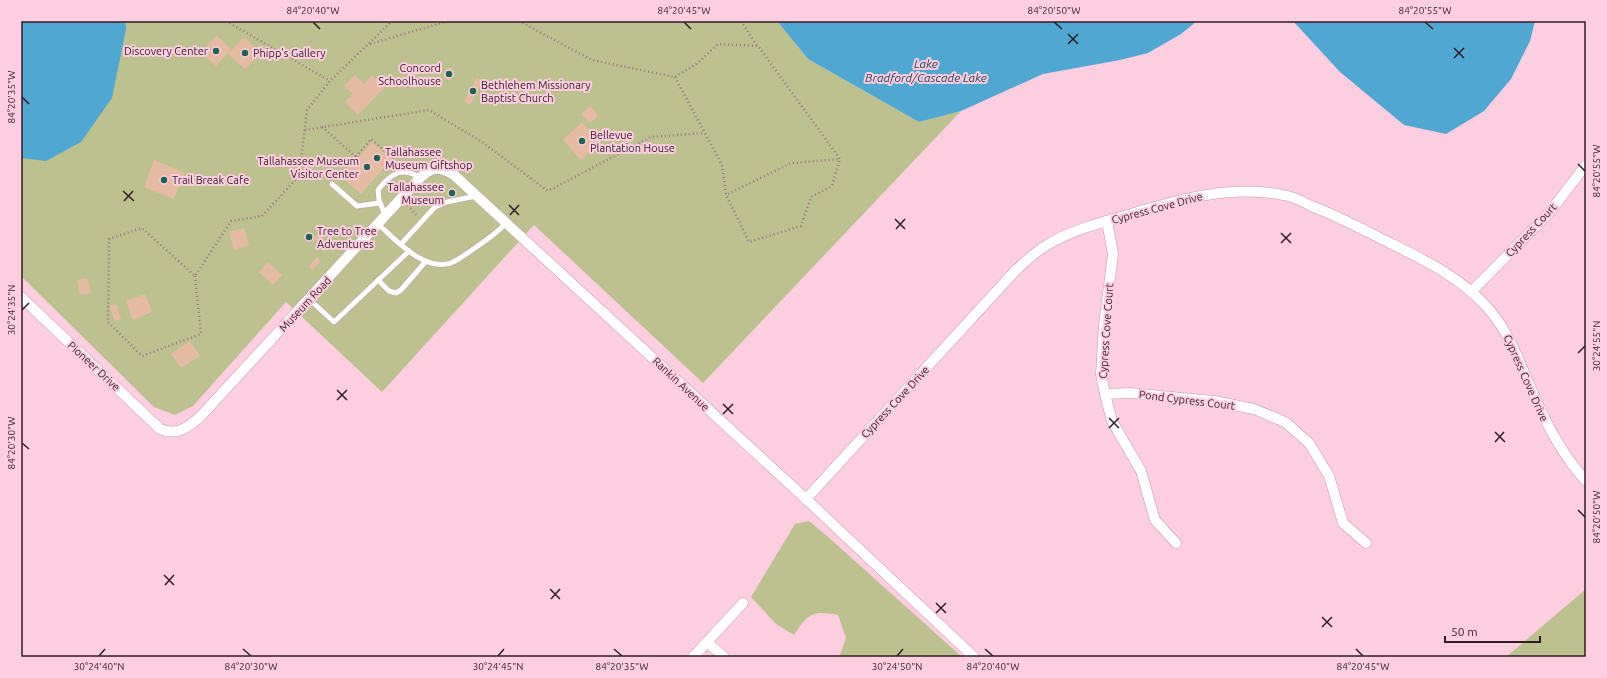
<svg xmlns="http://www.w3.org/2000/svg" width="1607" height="678" font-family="Ubuntu,sans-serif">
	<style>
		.green { fill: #bcc18f }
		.water { fill: #50a7d1 }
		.building { fill: #e5bca3 }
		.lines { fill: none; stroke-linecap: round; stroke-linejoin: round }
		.lane-casing { stroke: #c598ab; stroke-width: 6 }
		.street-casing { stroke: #c598ab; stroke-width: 11 }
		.path { stroke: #957481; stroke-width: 2.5; stroke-dasharray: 1 3; stroke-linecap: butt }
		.lane { stroke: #fff; stroke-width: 5 }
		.street { stroke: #fff; stroke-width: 10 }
		.ticks { fill: none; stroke: #2f1d25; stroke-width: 1.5 }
		.poi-dot { fill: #216351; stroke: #fdcde0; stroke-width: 1.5 }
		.labels { text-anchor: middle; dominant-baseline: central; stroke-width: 4; stroke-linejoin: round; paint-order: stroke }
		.poi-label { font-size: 11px; fill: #2f1d25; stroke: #fdcde0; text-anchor: start }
		.street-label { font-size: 11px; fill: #2f1d25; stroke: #fdcde0 }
		.water-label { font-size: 12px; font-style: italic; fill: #173d4f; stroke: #fdcde0 }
		.neatline { fill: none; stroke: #2f1d25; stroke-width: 1.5 }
		.ticks-label { font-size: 10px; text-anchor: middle; fill: #2f1d25 }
	</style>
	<rect width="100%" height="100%" fill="#fdcde0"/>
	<g class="green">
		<polygon points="86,21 777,21 808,59 919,122 961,111 703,383 534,225 382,392 286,302 193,406 175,415 154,407 21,276 21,93"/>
		<path d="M 809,521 L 826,535 L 962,657 L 839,657 L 846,638 L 838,615 C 812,610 808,614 794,635 L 776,624 L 751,597 L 795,524 Z"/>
		<polygon points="1586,589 1586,657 1506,657"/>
	</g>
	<g class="water">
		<polygon points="21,21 125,21 126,29 112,98 81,142 46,161 21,158"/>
		<polygon points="777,21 1197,21 1181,34 1148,53 1120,60 1043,74 961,111 919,122 808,59"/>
		<polygon points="1293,21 1535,21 1530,41 1511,79 1484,111 1446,134 1404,125 1340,72"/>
	</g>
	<g class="building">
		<polygon points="217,36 231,49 216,66 201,52"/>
		<polygon points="244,37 261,53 245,69 228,54"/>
		<polygon points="449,68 455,71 450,81 443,77"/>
		<polygon points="355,75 364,84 372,75 385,87 358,115 345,102 353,94 344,86"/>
		<polygon points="477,78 483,81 470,105 464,101"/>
		<polygon points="590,106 598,116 590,123 581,114"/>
		<polygon points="582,122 600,142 581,160 563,140"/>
		<polygon points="372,142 392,159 361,194 341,177"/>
		<polygon points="154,160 185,173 174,199 144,187"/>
		<polygon points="244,228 249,245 234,250 229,232"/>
		<polygon points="322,235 323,240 312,241 311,237"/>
		<polygon points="317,257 321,261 312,270 309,266"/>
		<polygon points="268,262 282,275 273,285 259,272"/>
		<polygon points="87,278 91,293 80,295 77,280"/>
		<polygon points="145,294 152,312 133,320 126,301"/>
		<polygon points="116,304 121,319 115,321 109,306"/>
		<polygon points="190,341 200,356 181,368 171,354"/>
	</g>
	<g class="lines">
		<g class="lane-casing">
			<g id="lane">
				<polyline points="332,184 357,206 380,203"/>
				<path d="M 385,215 L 379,200 L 378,190 C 384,182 394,171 405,172 C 410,172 416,176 421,177"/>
				<path d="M 378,224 C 396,240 424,272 451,263 C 458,260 465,255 472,250 C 484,242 496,234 506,223"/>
				<polyline points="401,244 435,207 447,202 476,196"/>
				<polyline points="378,280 389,291 396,293 401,290 426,261"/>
				<polyline points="309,299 334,322 409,251"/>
			</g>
		</g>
		<g class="street-casing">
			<g id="street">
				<polyline points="1107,221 1113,254 1104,325 1101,374 1105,394 1112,421 1141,471 1155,520 1176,543"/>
				<polyline points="1472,291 1549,213 1586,165"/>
				<path d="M 21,297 L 160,429 C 178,436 186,428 200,417 L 418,180 C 431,167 438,165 454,175 L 806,499 L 974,657"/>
				<polyline points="1105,394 1130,393 1214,401 1254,409 1285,422 1309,443 1329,476 1343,523 1366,543"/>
				<path d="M 806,499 L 1016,270 C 1026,261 1035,252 1047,245 C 1070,231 1099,223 1124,216 C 1178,200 1232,183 1288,196 C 1296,198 1304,202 1311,206 C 1338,216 1364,230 1390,243 C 1424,260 1460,277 1486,306 C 1509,331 1519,361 1532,391 C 1546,424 1562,455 1586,481"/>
				<polyline points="707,642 724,657"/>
				<polyline points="693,657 743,603"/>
			</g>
		</g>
		<g class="path">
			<polyline points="226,21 330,81"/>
			<polyline points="519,21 592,60 675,77 698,63 718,44 758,46 840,159 791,163 726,195"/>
			<polyline points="741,21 757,46"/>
			<polyline points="370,44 448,21"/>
			<polyline points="675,77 722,165 726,195 749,242 801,226 811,197 832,186 840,159"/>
			<polyline points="322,127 357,158"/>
			<polyline points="305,130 429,110 482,142 548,191 651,137 704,133"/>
			<polyline points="338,178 371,139 394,159 384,170"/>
			<polyline points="408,205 416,215"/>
			<polyline points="195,276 201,334 142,356 108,322 109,239 142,228 195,276 231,221 262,216 299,176 307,110 330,81 392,21"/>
		</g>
		<use href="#lane" class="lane"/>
		<use href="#street" class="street"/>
	</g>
	<path class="ticks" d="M 313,22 L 320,29M 684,22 L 691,29M 1054,22 L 1062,29M 1425,22 L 1433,29M 1068,34 L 1078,44M 1068,44 L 1078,34M 1454,48 L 1464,58M 1454,58 L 1464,48M 22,97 L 29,104M 1578,164 L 1585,171M 123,191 L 134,201M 124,201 L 133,191M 509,205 L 519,215M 510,215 L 519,205M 895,219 L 905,229M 896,229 L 905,219M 1281,233 L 1291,243M 1281,243 L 1291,233M 22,310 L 29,303M 1578,353 L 1585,346M 337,390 L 347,400M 337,400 L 347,390M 723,404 L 733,414M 723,414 L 733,404M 1109,418 L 1119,428M 1109,428 L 1119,418M 1495,432 L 1505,442M 1495,442 L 1504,432M 22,443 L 29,449M 1578,510 L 1585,517M 164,575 L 174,585M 165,585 L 174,575M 550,589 L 560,599M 551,599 L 560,589M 936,603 L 946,613M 936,613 L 946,603M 1322,617 L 1332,627M 1322,627 L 1332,617M 243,649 L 251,656M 614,649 L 622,656M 985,649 L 993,656M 1356,649 L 1363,656M 99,656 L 105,649M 498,656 L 504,649M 897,656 L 903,649"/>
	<g class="poi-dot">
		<circle cx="216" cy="51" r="4"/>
		<circle cx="245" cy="53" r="4"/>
		<circle cx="449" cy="74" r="4"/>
		<circle cx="473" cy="91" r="4"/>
		<circle cx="582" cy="141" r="4"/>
		<circle cx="377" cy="158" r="4"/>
		<circle cx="367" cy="167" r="4"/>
		<circle cx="164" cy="180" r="4"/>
		<circle cx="452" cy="193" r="4"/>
		<circle cx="309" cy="237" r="4"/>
	</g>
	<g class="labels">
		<g class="poi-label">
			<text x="208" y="51" text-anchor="end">Discovery Center</text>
			<text x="253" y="53">Phipp's Gallery</text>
			<text x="441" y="68" text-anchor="end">Concord<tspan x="441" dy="13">Schoolhouse</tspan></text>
			<text x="481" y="85">Bethlehem Missionary<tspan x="481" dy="13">Baptist Church</tspan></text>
			<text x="590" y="135">Bellevue<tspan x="590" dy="13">Plantation House</tspan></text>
			<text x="385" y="152">Tallahassee<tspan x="385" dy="13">Museum Giftshop</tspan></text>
			<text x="359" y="161" text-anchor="end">Tallahassee Museum<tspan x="359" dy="13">Visitor Center</tspan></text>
			<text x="172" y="180">Trail Break Cafe</text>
			<text x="444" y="187" text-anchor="end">Tallahassee<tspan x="444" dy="13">Museum</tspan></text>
			<text x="317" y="231">Tree to Tree<tspan x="317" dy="13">Adventures</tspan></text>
		</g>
		<g class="street-label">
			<text transform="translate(1157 208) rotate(-15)">Cypress Cove Drive</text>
			<text transform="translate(1531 230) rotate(-47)">Cypress Court</text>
			<text transform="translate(305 304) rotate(-47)">Museum Road</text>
			<text transform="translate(1106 331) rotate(-86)">Cypress Cove Court</text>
			<text transform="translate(94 366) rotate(43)">Pioneer Drive</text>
			<text transform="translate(1526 378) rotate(66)">Cypress Cove Drive</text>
			<text transform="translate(681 384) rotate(43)">Rankin Avenue</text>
			<text transform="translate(1187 400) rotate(7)">Pond Cypress Court</text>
			<text transform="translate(895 402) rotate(-47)">Cypress Cove Drive</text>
		</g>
		<g class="water-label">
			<text x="926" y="63">Lake<tspan x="926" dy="14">Bradford/Cascade Lake</tspan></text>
		</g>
	</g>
	<rect width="1607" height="678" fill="none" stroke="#fdcde0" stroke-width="44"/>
	<path d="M1445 636v6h95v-6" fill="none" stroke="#2f1d25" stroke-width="2"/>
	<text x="1451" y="636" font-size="12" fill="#2f1d25" stroke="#fdcde0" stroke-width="3" paint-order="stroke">50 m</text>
	<rect x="22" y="22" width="1563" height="634" class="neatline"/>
	<g class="ticks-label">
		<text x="313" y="14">84°20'40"W</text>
		<text x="684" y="14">84°20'45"W</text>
		<text x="1054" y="14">84°20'50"W</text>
		<text x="1425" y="14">84°20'55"W</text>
		<text transform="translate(11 97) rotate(-90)" y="4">84°20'35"W</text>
		<text transform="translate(1596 171) rotate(-90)" y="4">84°20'55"W</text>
		<text transform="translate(11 310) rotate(-90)" y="4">30°24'35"N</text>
		<text transform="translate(1596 346) rotate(-90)" y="4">30°24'55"N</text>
		<text transform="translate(11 443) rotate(-90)" y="4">84°20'30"W</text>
		<text transform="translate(1596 517) rotate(-90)" y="4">84°20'50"W</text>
		<text x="99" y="670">30°24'40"N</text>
		<text x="251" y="670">84°20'30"W</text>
		<text x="498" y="670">30°24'45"N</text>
		<text x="622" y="670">84°20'35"W</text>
		<text x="897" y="670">30°24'50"N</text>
		<text x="993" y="670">84°20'40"W</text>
		<text x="1363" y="670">84°20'45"W</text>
	</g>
</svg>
